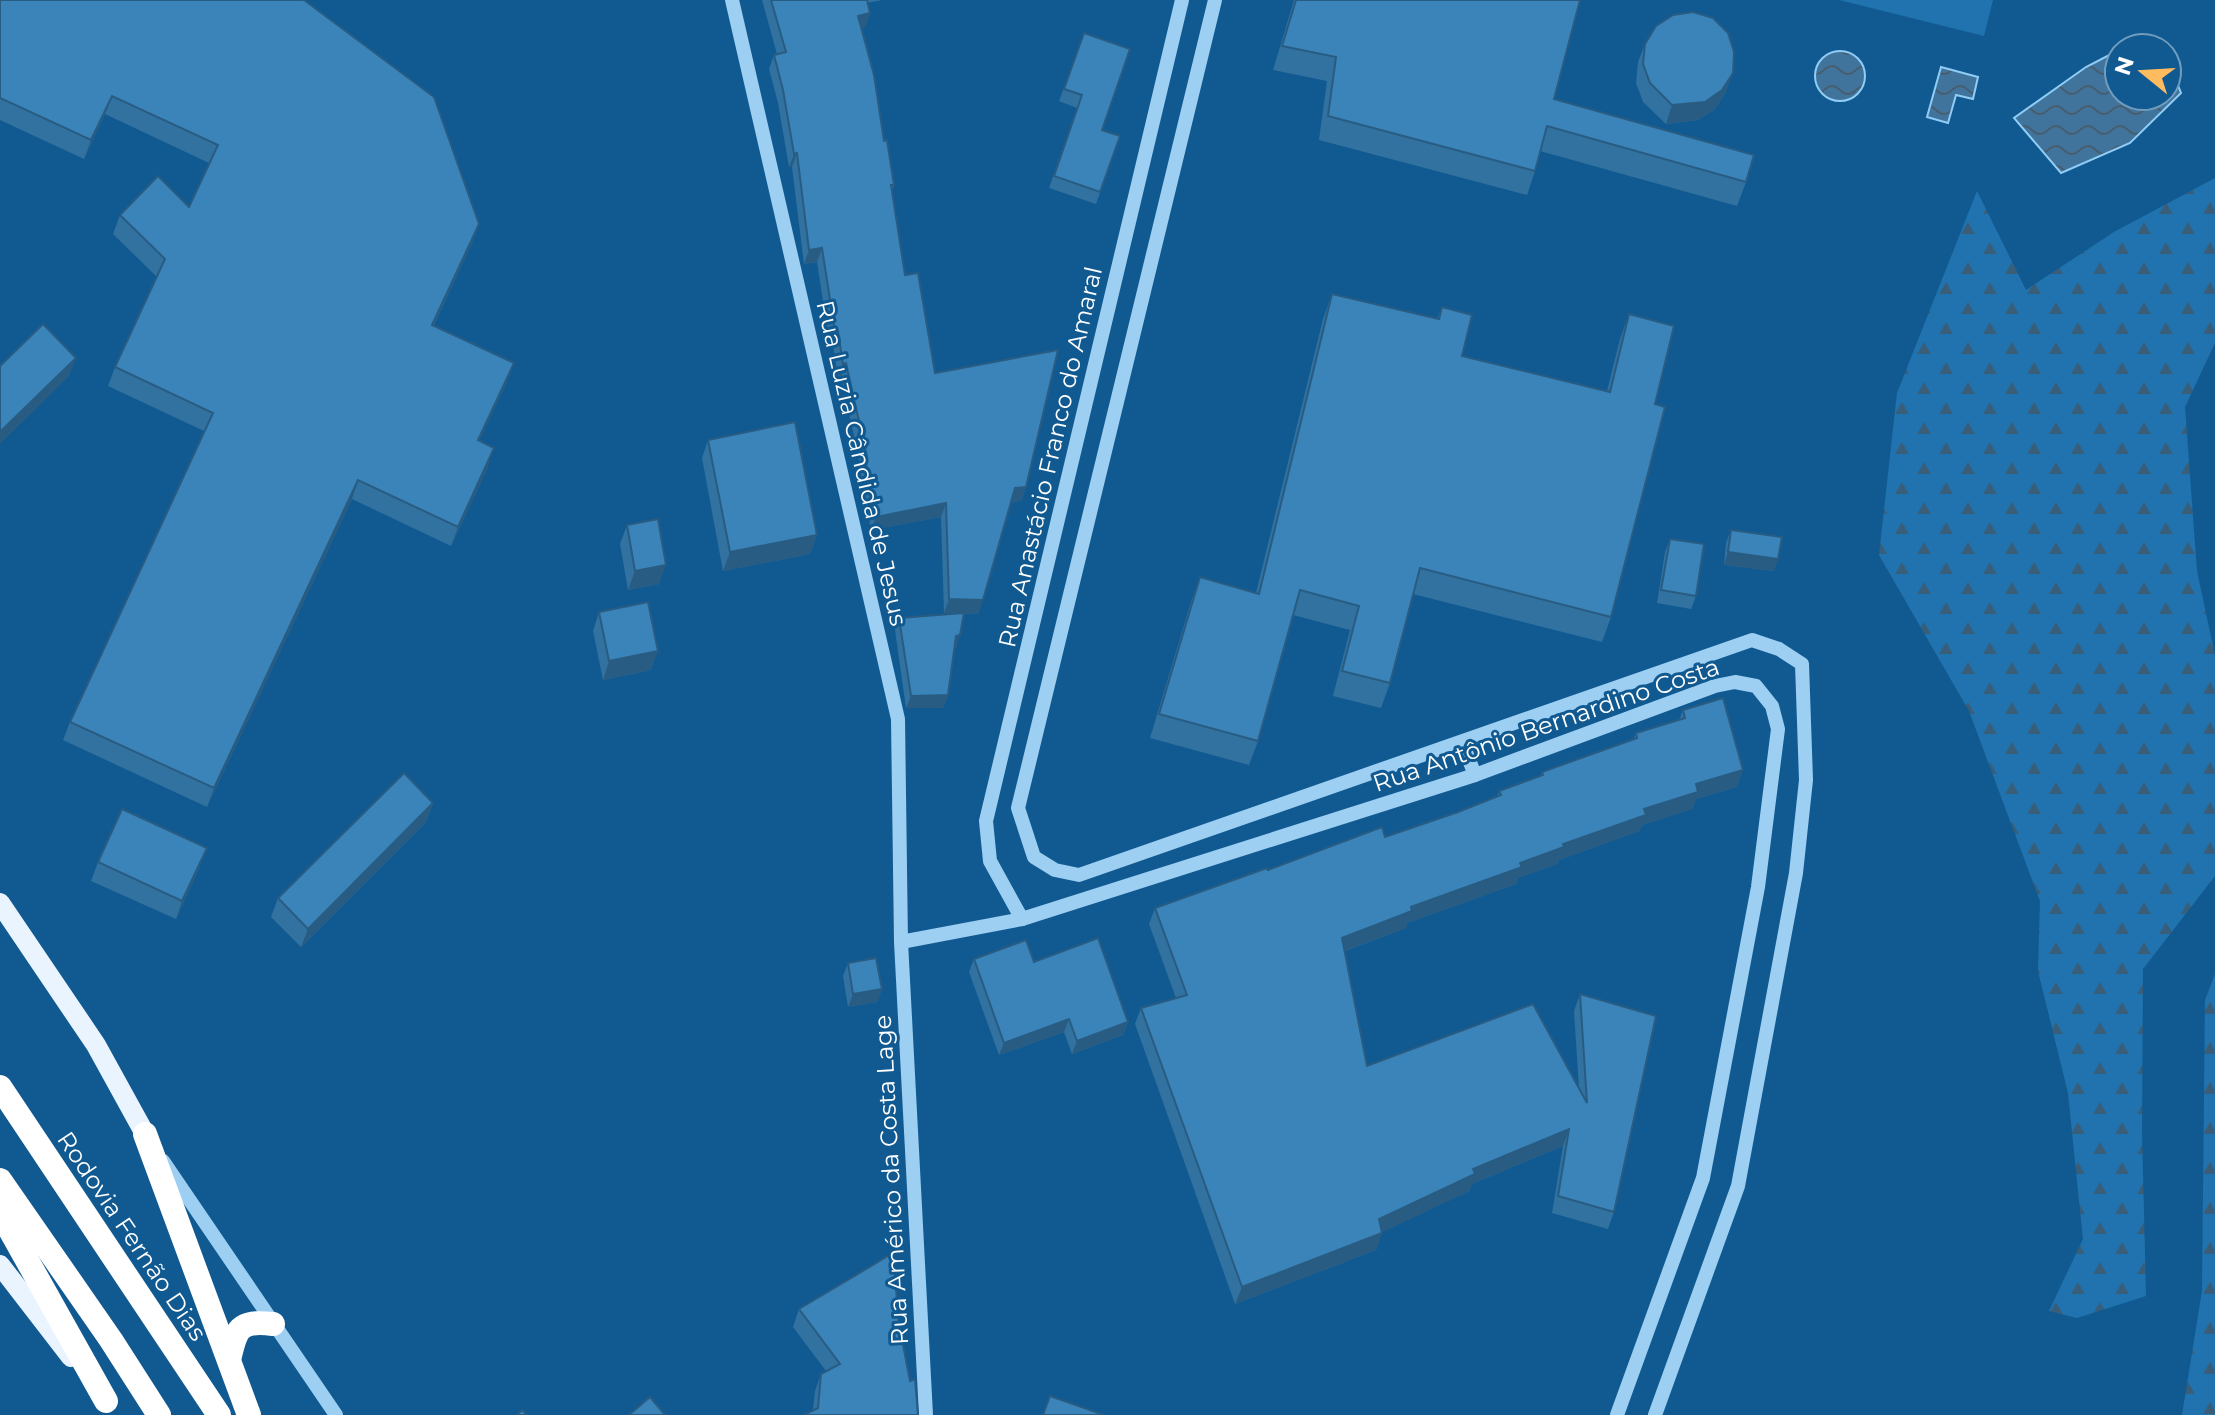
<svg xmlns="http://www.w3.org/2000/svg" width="2215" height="1415" font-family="Montserrat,sans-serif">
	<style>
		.green { fill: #2073af }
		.forest { fill: url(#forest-firs) }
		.water { fill: url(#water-waves); stroke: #8fccf6; stroke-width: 2 }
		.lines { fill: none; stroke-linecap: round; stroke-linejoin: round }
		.minor { stroke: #9dcff3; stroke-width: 14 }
		.major { stroke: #e9f4ff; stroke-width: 20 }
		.highway { stroke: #fff; stroke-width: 24 }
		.wall { fill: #3272a0 }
		.shaded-wall { fill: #295c82 }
		.building { fill: #3a84ba; stroke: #295c82; stroke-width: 2 }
		.labels { text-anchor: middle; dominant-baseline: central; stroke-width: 6; stroke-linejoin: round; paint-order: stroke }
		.street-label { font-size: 24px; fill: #fff; stroke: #115a91 }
	</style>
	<defs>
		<pattern id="forest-firs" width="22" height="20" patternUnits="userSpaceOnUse" patternTransform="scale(2)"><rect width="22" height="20" fill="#2073af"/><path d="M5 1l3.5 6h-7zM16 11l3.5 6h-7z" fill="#385e79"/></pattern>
		<pattern id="water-waves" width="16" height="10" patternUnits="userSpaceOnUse" patternTransform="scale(2)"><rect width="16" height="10" fill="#40749d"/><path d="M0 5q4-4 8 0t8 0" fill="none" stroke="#475e70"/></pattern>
	</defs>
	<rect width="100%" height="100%" fill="#115a91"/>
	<polygon class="green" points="1839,0 1993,0 1984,36"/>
	<g class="forest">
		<polygon points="2215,178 2215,343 2185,407 2197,571 2215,656 2215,876 2143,969 2142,1132 2146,1296 2077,1318 2049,1311 2083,1239 2068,1093 2038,971 2040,901 1969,711 1879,555 1897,393 1977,191 2026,290 2114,232"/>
		<polygon points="2215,974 2215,1415 2182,1415 2202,1291 2205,1000"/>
	</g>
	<g class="water">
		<polygon points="2119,50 2119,96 2167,96 2167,58 2181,93 2130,143 2061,173 2014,118 2086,67"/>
		<circle cx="1840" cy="76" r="25"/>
		<polygon points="1941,67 1978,77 1973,99 1956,95 1948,123 1927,117"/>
	</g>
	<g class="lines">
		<g class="minor">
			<polyline points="732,0 898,719 901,942 926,1415"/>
			<polyline points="1215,0 1018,808 1034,857 1055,870 1079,875 1752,640 1779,649 1802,664 1806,780 1796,873 1738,1186 1655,1415"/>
			<polyline points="1462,742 1475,775"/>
			<polyline points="1022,919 990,861 986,821 1182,0"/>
			<polyline points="901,942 1022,919 1475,775 1715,686 1735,682 1756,686 1772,706 1778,729 1758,887 1703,1178 1617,1415"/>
			<polyline points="163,1161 336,1415"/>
		</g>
		<g class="major">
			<polyline points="0,903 96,1045 145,1134"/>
			<polyline points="0,1265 71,1357"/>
		</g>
		<g class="highway">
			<polyline points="0,1087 219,1415"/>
			<polyline points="145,1134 249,1415"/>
			<polyline points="0,1180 111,1340 159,1415"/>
			<polyline points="0,1212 106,1401"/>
			<path d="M 229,1360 C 236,1329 238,1320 273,1324"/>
		</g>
	</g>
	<g class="wall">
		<polygon points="0,0 479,224 472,243 434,325 507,382 479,441 488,467 451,546 352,499 207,807 63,740 70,722 204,431 108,386 115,367 157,277 113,234 120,215 189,207 209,163 105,114 84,159 0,120"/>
		<polygon points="762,0 882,0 867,3 870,13 865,27 861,28 894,185 892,191 905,275 935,373 1026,487 1021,501 1011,502 978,614 964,614 956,648 955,648 948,695 943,708 906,708 895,630 899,618 957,613 944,613 941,517 871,530 860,472 861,468 841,377 838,378 833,345 830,346 817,262 804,264 792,167 789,167 778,103 769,69 774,55 777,54"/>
		<polygon points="1294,0 1580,0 1554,99 1746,182 1737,206 1540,151 1535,171 1527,195 1319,140 1327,81 1273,70"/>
		<polygon points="1084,33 1102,130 1120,136 1096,204 1049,188 1077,108 1059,101"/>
		<polygon points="1645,44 1726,92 1715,109 1698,120 1666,124 1643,102 1636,83 1638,62"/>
		<polygon points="1332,294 1437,319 1442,307 1462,356 1607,391 1620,339 1629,314 1655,404 1611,617 1602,642 1413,594 1390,683 1381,708 1333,696 1350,630 1293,615 1258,741 1249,765 1150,738 1191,602 1200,577 1256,593 1323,319"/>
		<polygon points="708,440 817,535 810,554 723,571 702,458"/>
		<polygon points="627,525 659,584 628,590 620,544"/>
		<polygon points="1731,530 1774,571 1724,565 1726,543"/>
		<polygon points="1670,539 1696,596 1691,609 1657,603 1665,552"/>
		<polygon points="599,612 651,670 603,680 593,631"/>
		<polygon points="1683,710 1737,787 1696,799 1692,809 1642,825 1639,831 1559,860 1557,864 1518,878 1516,884 1407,923 1406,928 1345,951 1367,1066 1579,1088 1574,1011 1580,994 1614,1212 1608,1229 1552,1213 1563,1146 1472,1184 1469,1191 1382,1232 1376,1250 1235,1304 1135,1024 1141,1008 1176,998 1149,924 1155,908 1268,870 1385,837 1458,812 1497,797 1499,791 1540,776 1542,772 1633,740 1636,733 1679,720"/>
		<polygon points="433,803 426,822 301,947 271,917 278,898"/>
		<polygon points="207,848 200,866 176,919 91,881 98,862"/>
		<polygon points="974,959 1034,962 1128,1022 1123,1035 1072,1054 1064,1032 999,1055 969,972"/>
		<polygon points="848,963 882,989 877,1002 848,1007 843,976"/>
		<polygon points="799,1309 899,1324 910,1381 813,1410 815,1391 821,1374 826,1371 793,1327"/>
	</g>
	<g class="shaded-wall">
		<polygon points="870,13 865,27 853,30 858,16"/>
		<polygon points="1733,73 1726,92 1715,109 1698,120 1666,124 1672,105"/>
		<polygon points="112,96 105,114 84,159 91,140"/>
		<polygon points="797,153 792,167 789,167 794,154"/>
		<polygon points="479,224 472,243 425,343 432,325"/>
		<polygon points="822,248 817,262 804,264 809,250"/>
		<polygon points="838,331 833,345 830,346 835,332"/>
		<polygon points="76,358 69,376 0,444 0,432"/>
		<polygon points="514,363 507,382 471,459 478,440"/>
		<polygon points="846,363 841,377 838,378 843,364"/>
		<polygon points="494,448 488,467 451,546 458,527"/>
		<polygon points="358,480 352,499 207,807 214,788"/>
		<polygon points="1026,487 1021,501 1010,502 1015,488"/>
		<polygon points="946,503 941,517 871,530 876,517"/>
		<polygon points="817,535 810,554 723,571 730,552"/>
		<polygon points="1728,552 1778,559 1774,571 1724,565"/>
		<polygon points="666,565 659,584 628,590 635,571"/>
		<polygon points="949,599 983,600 978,614 944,613"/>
		<polygon points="960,635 956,648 952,648 956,636"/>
		<polygon points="658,651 651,670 603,680 609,661"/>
		<polygon points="948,695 943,708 906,708 911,696"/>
		<polygon points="1743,770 1737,787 1696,799 1692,809 1642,825 1639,831 1559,860 1557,864 1518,878 1516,884 1407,923 1406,928 1336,954 1342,938 1644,809 1696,784"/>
		<polygon points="433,803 426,822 301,947 308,929"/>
		<polygon points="207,848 200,866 176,919 182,901"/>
		<polygon points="882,989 877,1002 848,1007 853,994"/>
		<polygon points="1069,1019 1064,1032 999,1055 1004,1043"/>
		<polygon points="1128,1022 1123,1035 1072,1054 1077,1041"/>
		<polygon points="1569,1129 1563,1146 1472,1184 1469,1191 1376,1235 1382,1233 1376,1250 1235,1304 1242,1287 1379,1219 1473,1169"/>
	</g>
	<g class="building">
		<polygon points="0,0 304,0 434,97 479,224 432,325 514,363 478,440 494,448 458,527 358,480 214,788 70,722 213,413 115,367 165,259 120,215 158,176 189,207 218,145 112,96 91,140 0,98"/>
		<polygon points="771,0 867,0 870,13 858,16 874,75 884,141 887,140 894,185 891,185 905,275 918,273 935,373 1058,350 1026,487 1015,488 983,600 949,599 946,503 876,517 865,458 867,457 846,363 843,364 838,331 835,332 822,248 809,250 797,153 794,154 783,90 774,55 786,52"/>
		<polygon points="1296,0 1580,0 1554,99 1754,155 1746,182 1547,126 1535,171 1328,116 1336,57 1282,46"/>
		<polygon points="1693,12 1713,18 1728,33 1734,52 1733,73 1722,90 1705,102 1672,105 1650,83 1643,64 1645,44 1656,26 1673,15"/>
		<polygon points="1084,33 1130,49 1102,130 1120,136 1100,192 1054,176 1082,95 1064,89"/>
		<polygon points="1332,294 1439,319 1442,307 1472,315 1462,356 1610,392 1629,314 1674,326 1655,404 1665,407 1611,617 1420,568 1390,683 1342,671 1359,606 1300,590 1258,741 1159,714 1200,577 1259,594"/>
		<polygon points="43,324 76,358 0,432 0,366"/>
		<polygon points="795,422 817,535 730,552 708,440"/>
		<polygon points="658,519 666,565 635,571 627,525"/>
		<polygon points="1731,530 1782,537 1778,559 1728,552"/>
		<polygon points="1670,539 1704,544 1696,596 1661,590"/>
		<polygon points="648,602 658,651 609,661 599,612"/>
		<polygon points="964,613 960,635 956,636 948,695 911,696 899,618"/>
		<polygon points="1723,698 1743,770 1696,784 1698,792 1644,809 1646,815 1563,844 1564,847 1520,863 1522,867 1411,907 1412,911 1342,938 1367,1066 1533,1004 1587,1103 1580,994 1656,1016 1614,1212 1558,1196 1569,1129 1473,1169 1475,1174 1379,1219 1382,1233 1242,1287 1141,1008 1187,995 1155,908 1267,868 1268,870 1382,827 1385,837 1458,812 1501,795 1499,791 1543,775 1542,772 1637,738 1636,733 1685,718 1683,710"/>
		<polygon points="404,773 433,803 308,929 278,898"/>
		<polygon points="122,809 207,848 182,901 98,862"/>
		<polygon points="1098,938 1128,1022 1077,1041 1069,1019 1004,1043 974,959 1026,940 1034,962"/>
		<polygon points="876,958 882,989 853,994 848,963"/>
		<polygon points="893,1253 899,1324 910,1381 915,1379 918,1415 804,1415 818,1408 821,1374 840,1364 799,1309"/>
		<polygon points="1050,1396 1104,1415 1043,1415"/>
		<polygon points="650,1397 665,1415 629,1415"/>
		<polygon points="522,1410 527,1415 517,1415"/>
	</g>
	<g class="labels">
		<g class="street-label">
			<text transform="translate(1050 457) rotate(-77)">Rua Anastácio Franco do Amaral</text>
			<text transform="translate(862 463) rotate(77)">Rua Luzia Cândida de Jesus</text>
			<text transform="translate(1546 725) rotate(-19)">Rua Antônio Bernardino Costa</text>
			<text transform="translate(891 1180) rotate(-93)">Rua Américo da Costa Lage</text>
			<text transform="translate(132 1236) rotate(56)">Rodovia Fernão Dias</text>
		</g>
	</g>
	<g transform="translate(2143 72) rotate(288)"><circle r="38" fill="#115a91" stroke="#709cbd" stroke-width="2"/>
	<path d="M0-6L14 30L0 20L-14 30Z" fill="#ffbc5f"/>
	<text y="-12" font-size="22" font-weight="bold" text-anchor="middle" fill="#ffffff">N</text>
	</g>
</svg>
